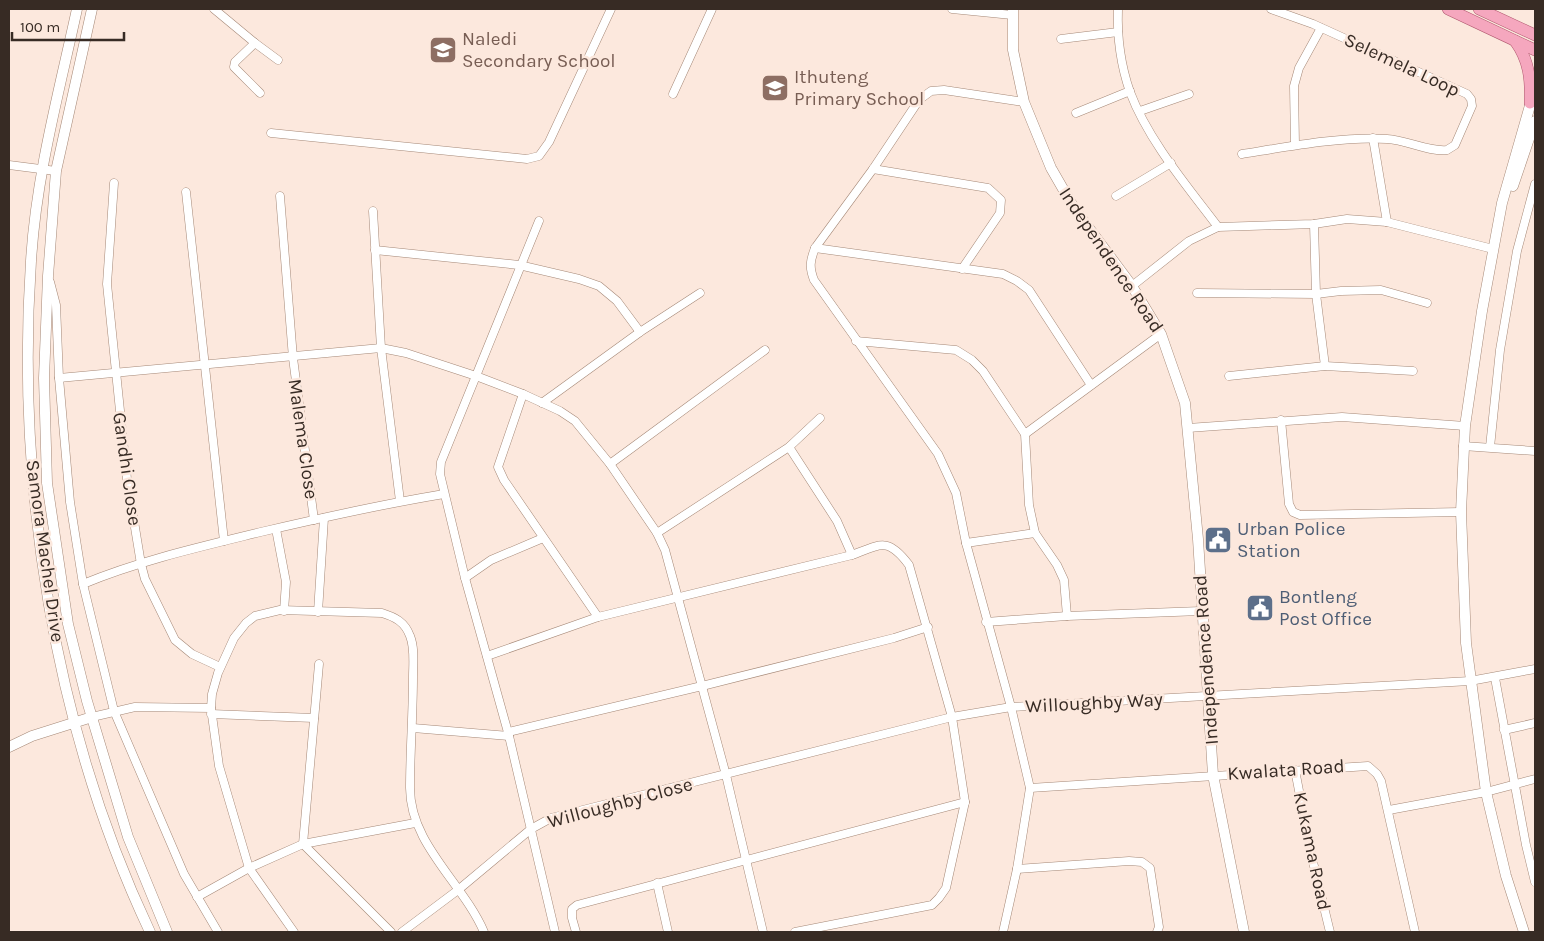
<svg xmlns="http://www.w3.org/2000/svg" width="1544" height="941" font-family="Karla,sans-serif">
	<style>
		.lines { fill: none; stroke-linecap: round; stroke-linejoin: round }
		.street-casing { stroke: #a58877; stroke-width: 9 }
		.secondary-casing { stroke: #a58877; stroke-width: 11 }
		.primary-casing { stroke: #ae556c; stroke-width: 12 }
		.street { stroke: #fff; stroke-width: 8 }
		.secondary { stroke: #fff; stroke-width: 10 }
		.primary { stroke: #f5a7be; stroke-width: 11 }
		.labels { text-anchor: middle; dominant-baseline: central; stroke-width: 5; stroke-linejoin: round; paint-order: stroke }
		.education-label { font-size: 19px; fill: #785e54; stroke: #fce8dd; text-anchor: start }
		.street-label { font-size: 19px; fill: #372b24; stroke: #fce8dd }
		.service-label { font-size: 19px; fill: #4e5e75; stroke: #fce8dd; text-anchor: start }
	</style>
	<rect width="100%" height="100%" fill="#fce8dd"/>
	<g class="lines">
		<g class="street-casing">
			<g id="street">
				<polyline points="214,9 255,43"/>
				<polyline points="952,9 1012,15"/>
				<path d="M 1118,9 C 1117,36 1121,66 1130,92 C 1148,140 1187,186 1218,227"/>
				<polyline points="1061,39 1118,32"/>
				<polyline points="260,93 234,67 235,62 255,43 278,60"/>
				<polyline points="673,94 712,9"/>
				<polyline points="1140,111 1189,94"/>
				<polyline points="1076,113 1130,91"/>
				<polyline points="271,133 527,159 539,156 549,142 611,9"/>
				<polyline points="1373,138 1387,222"/>
				<polyline points="1295,145 1294,86 1299,68 1321,28"/>
				<path d="M 1242,154 C 1286,147 1344,136 1387,139 C 1407,140 1428,152 1447,150 L 1455,145 L 1472,106 L 1471,99 L 1467,94 L 1313,24 L 1271,9"/>
				<polyline points="9,165 56,171"/>
				<polyline points="873,169 988,188 1001,200 1000,213 962,269"/>
				<polyline points="114,183 107,284 127,479 141,564 145,579 175,640 192,654 220,667"/>
				<polyline points="186,192 224,541"/>
				<polyline points="280,196 293,358 314,520"/>
				<polyline points="1116,196 1171,163"/>
				<polyline points="373,211 381,348 400,501"/>
				<polyline points="539,221 441,462 440,474 465,578 509,736 555,932"/>
				<polyline points="1314,224 1316,294 1325,366"/>
				<polyline points="815,248 1003,274 1017,281 1029,290 1091,385"/>
				<polyline points="375,250 519,265 579,279 599,286 617,301 640,332"/>
				<polyline points="50,282 56,305 59,378 70,502 83,584 114,711 184,874 218,932"/>
				<polyline points="1132,286 1189,241 1218,227 1314,224 1347,219 1387,222 1493,249"/>
				<polyline points="1197,293 1316,294 1341,291 1381,290 1427,303"/>
				<polyline points="856,341 956,350 972,360 983,371 1025,434 1029,505 1035,533 1057,565 1064,580 1067,616"/>
				<polyline points="1229,376 1325,366 1413,371"/>
				<polyline points="59,378 381,348 406,353 476,376 523,394 560,411 575,421 610,464 657,533 665,550 726,775 763,932"/>
				<polyline points="523,394 498,467 504,480 598,617"/>
				<polyline points="542,403 640,332 700,293"/>
				<polyline points="1281,420 1289,504 1293,512 1300,515 1461,512"/>
				<polyline points="1188,428 1342,417 1465,426"/>
				<polyline points="1025,434 1161,334"/>
				<polyline points="1463,446 1535,451"/>
				<polyline points="789,447 837,521 852,555"/>
				<polyline points="1490,447 1500,350 1517,251 1535,184"/>
				<polyline points="610,464 765,350"/>
				<polyline points="276,529 286,582 284,611"/>
				<polyline points="657,533 789,447 820,418"/>
				<polyline points="966,543 1035,533"/>
				<polyline points="465,578 491,560 543,538"/>
				<path d="M 83,584 C 141,560 204,546 265,531 C 325,517 384,504 444,494"/>
				<polyline points="318,612 324,518"/>
				<polyline points="986,622 1067,616 1201,611"/>
				<path d="M 487,656 L 598,617 L 852,555 C 881,544 888,537 909,565 L 952,717 L 965,802 L 946,888 L 939,898 L 932,905 L 795,932"/>
				<polyline points="319,664 303,844 391,932"/>
				<polyline points="1495,678 1526,845 1535,882"/>
				<polyline points="211,714 314,718"/>
				<polyline points="92,717 135,707 211,708"/>
				<polyline points="413,728 509,736"/>
				<polyline points="1504,730 1535,723"/>
				<polyline points="508,732 702,686 894,638 928,627"/>
				<polyline points="1295,770 1312,858 1330,932"/>
				<polyline points="1030,788 1368,766 1377,774 1381,781 1415,932"/>
				<polyline points="1389,810 1486,792 1535,779"/>
				<polyline points="1017,869 1129,861 1142,862 1150,868 1159,927 1157,932"/>
				<polyline points="657,883 668,932"/>
				<polyline points="197,897 249,868 303,844 415,823"/>
				<path d="M 294,932 L 249,868 L 219,766 L 211,708 L 212,694 L 218,673 L 234,638 L 246,623 L 255,616 L 280,610 L 382,613 C 395,617 405,622 410,636 C 415,648 413,664 413,677 C 413,714 410,751 410,788 C 410,844 463,883 484,932"/>
				<polyline points="402,932 458,890 531,829 551,818 952,717 1011,707 1470,681 1535,669"/>
				<polyline points="576,932 572,918 572,909 577,905 965,802"/>
				<path d="M 1003,932 L 1017,869 L 1030,788 L 1011,707 L 966,543 L 956,493 L 938,454 L 814,280 C 809,267 810,261 815,248 L 873,169 L 919,100 L 931,91 L 944,90 L 1024,102"/>
			</g>
		</g>
		<g class="secondary-casing">
			<g id="secondary">
				<path d="M 77,9 C 59,92 36,176 31,261 C 16,485 54,729 150,932"/>
				<polyline points="92,9 56,171 48,276 44,378 47,483 68,624 87,701 128,837 167,932"/>
				<polyline points="1013,9 1013,50 1024,102 1051,168 1074,208 1132,286 1161,334 1185,403 1198,539 1213,775 1244,932"/>
				<polyline points="1513,186 1535,121"/>
				<polyline points="9,747 32,736 92,717"/>
				<polyline points="1524,932 1506,876 1486,792 1466,643 1461,512 1465,426 1482,311 1502,203 1533,95"/>
			</g>
		</g>
		<g class="primary-casing">
			<g id="primary">
				<polyline points="1448,9 1535,50"/>
				<polyline points="1479,9 1535,35"/>
				<path d="M 1515,41 C 1529,60 1531,79 1530,103"/>
			</g>
		</g>
		<use href="#street" class="street"/>
		<use href="#secondary" class="secondary"/>
		<use href="#primary" class="primary"/>
	</g>
	<defs>
		<g id="school-square" transform="scale(1.4375)"><rect x="-9" y="-9" width="18" height="18" rx="4" fill="#8d6e63" stroke="#fce8dd"/><path d="M0-5L7-2L0 1L-7-2ZM-4 1L0 2.5L4 1V4Q0 6-4 4Z" fill="#fff"/></g>
		<g id="civic-square" transform="scale(1.4375)"><rect x="-9" y="-9" width="18" height="18" rx="4" fill="#5c6f8a" stroke="#fce8dd"/><path d="M-.6-6.5H3V-4.5H.6V-3L4-1V1h2V6H-6V1h2V-1L-.6-3ZM-1.2 2.5V6h2.4V2.5Z" fill="#fff"/></g>
	</defs>
	<g fill-rule="evenodd">
		<use href="#school-square" x="443" y="50"/>
		<use href="#school-square" x="775" y="88"/>
		<use href="#civic-square" x="1218" y="540"/>
		<use href="#civic-square" x="1260" y="608"/>
	</g>
	<g class="labels">
		<g class="education-label">
			<text x="462" y="39">Naledi<tspan x="462" dy="22">Secondary School</tspan></text>
			<text x="794" y="77">Ithuteng<tspan x="794" dy="22">Primary School</tspan></text>
		</g>
		<g class="street-label">
			<text transform="translate(1402 65) rotate(25)">Selemela Loop</text>
			<text transform="translate(1111 260) rotate(56)">Independence Road</text>
			<text transform="translate(303 439) rotate(82)">Malema Close</text>
			<text transform="translate(127 469) rotate(82)">Gandhi Close</text>
			<text transform="translate(45 551) rotate(82)">Samora Machel Drive</text>
			<text transform="translate(1206 660) rotate(-94)">Independence Road</text>
			<text transform="translate(1094 703) rotate(-3)">Willoughby Way</text>
			<text transform="translate(1286 770) rotate(-4)">Kwalata Road</text>
			<text transform="translate(620 803) rotate(-15)">Willoughby Close</text>
			<text transform="translate(1312 851) rotate(78)">Kukama Road</text>
		</g>
		<g class="service-label">
			<text x="1237" y="529">Urban Police<tspan x="1237" dy="22">Station</tspan></text>
			<text x="1279" y="597">Bontleng<tspan x="1279" dy="22">Post Office</tspan></text>
		</g>
	</g>
	<rect width="1544" height="941" fill="none" stroke="#372b24" stroke-width="20"/>
	<path d="M12 32v8h112v-8" fill="none" stroke="#372b24" stroke-width="2.5"/>
	<text x="20" y="32" font-size="15" fill="#372b24" stroke="#fce8dd" stroke-width="4" paint-order="stroke">100 m</text>
</svg>
